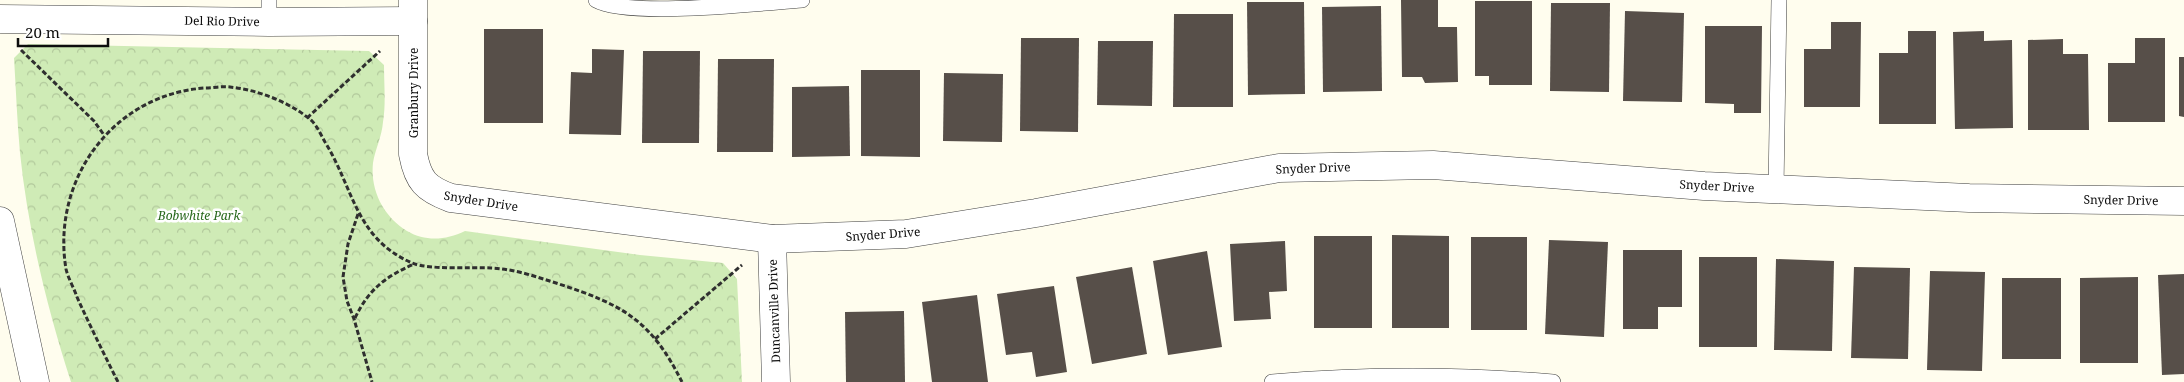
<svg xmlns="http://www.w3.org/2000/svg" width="2184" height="382" font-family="'Noto Serif',serif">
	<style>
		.park { fill: url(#park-crowns) }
		.building { fill: #574f49 }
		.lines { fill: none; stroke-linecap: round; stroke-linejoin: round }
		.service-casing { stroke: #404040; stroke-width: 16 }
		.minor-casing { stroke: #404040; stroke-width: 29 }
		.path { stroke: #2f2f2f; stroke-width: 3; stroke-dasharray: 5 2.5; stroke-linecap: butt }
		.service { stroke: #fff; stroke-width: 15 }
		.minor { stroke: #fff; stroke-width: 28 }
		.labels { text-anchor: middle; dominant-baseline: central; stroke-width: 5; stroke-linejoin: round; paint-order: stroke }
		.street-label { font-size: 12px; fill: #0d0d0d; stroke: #fff }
		.park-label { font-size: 12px; font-style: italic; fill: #27681b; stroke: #fff }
	</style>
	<defs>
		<pattern id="park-crowns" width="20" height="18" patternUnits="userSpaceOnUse" patternTransform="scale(1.25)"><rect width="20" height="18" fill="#cfebb6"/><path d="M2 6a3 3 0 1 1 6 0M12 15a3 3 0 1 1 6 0" fill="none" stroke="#b1c89b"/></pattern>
	</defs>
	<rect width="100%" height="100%" fill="#fffdee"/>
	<path class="park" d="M 28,44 L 369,51 L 384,65 C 384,84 386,104 383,122 C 382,136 375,150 373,163 C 370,191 384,217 407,231 C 426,242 446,240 465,231 L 640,255 L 723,263 L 737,279 L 742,382 L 71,382 C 47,308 28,230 20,153 C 17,121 16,89 14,58 Z"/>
	<g class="building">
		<polygon points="1401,0 1438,0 1438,27 1457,27 1458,82 1425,83 1422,77 1402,77"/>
		<polygon points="1475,1 1532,1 1532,85 1489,85 1489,76 1475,76"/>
		<polygon points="1247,2 1304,2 1305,94 1248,95"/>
		<polygon points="1551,3 1610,3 1609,92 1550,91"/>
		<polygon points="1381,6 1382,91 1323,92 1322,7"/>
		<polygon points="1625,11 1684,13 1682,102 1623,101"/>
		<polygon points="1174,14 1233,14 1233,107 1173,107"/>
		<polygon points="1831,22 1861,22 1860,107 1804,107 1804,49 1831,49"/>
		<polygon points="1705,26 1762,26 1761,113 1734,113 1734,104 1705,103"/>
		<rect x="484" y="29" width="59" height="94"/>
		<polygon points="1908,31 1936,31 1936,124 1879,124 1879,53 1908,53"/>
		<polygon points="1984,31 1984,41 2012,40 2013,128 1955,129 1953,32"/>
		<polygon points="1021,38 1079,38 1078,132 1020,131"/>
		<polygon points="2135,38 2165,38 2165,122 2108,122 2108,63 2135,63"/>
		<polygon points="2063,39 2063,54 2088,54 2089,130 2028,130 2028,40"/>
		<polygon points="1098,41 1153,41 1152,106 1097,105"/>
		<polygon points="592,49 624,50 621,135 569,134 571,72 592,73"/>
		<polygon points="643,51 700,51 699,143 642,143"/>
		<polygon points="2179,57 2184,57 2184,117 2179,116"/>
		<polygon points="718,59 774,59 773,152 717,152"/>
		<polygon points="861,70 920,70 920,157 861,156"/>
		<polygon points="944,73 1003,74 1002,142 943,141"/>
		<polygon points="849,86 850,156 792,157 792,87"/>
		<polygon points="1392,235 1449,236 1449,328 1392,328"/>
		<rect x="1314" y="236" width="58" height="92"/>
		<rect x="1471" y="237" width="56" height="93"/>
		<polygon points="1549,240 1608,242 1604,337 1545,334"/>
		<polygon points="1285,241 1287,291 1269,292 1271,319 1234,321 1230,244"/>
		<polygon points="1623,250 1682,250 1682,307 1658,307 1658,329 1623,329"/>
		<polygon points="1207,251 1222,347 1168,355 1153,261"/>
		<rect x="1699" y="257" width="58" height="90"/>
		<polygon points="1776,259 1834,261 1832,351 1774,350"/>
		<polygon points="1132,267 1147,354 1092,364 1076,277"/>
		<polygon points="1854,267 1910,268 1908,359 1851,358"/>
		<polygon points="1930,271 1985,272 1982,371 1927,370"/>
		<polygon points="2184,274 2184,374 2162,375 2158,275"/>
		<polygon points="2138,277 2138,363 2080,363 2080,278"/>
		<rect x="2002" y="278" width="59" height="81"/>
		<polygon points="1054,286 1067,372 1036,377 1032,352 1006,355 997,294"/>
		<polygon points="977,295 988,382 932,382 922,302"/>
		<polygon points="904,311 905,382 846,382 845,312"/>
	</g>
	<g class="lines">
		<g class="service-casing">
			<g id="service">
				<polyline points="269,0 269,22"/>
				<path d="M 596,0 C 627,18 760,3 802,0"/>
				<polyline points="1776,189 1779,0"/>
				<path d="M 1272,382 C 1367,374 1459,374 1553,382"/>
			</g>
		</g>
		<g class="minor-casing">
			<g id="minor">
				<path d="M 413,0 L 413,154 C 418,181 426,189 451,198 L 772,239 L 906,234 L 1036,213 L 1279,168 L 1433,165 L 1704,186 L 1969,198 L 2184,201"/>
				<polyline points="0,19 269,22 413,21"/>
				<polyline points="0,221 35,382"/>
				<polyline points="772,239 776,382"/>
			</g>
		</g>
		<g class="path">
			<polyline points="21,50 94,121 104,135"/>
			<polyline points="307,118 380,51"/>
			<polyline points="358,214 348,244 343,277 347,301 354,319 372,382"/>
			<path d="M 355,318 C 369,289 385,277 414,264"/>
			<polyline points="655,339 742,265"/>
			<path d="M 118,382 C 104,354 90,326 77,297 C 74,288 68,278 66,269 C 51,179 114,94 205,88 C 213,88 222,86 230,87 C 258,90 290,102 312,121 C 317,126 321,135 325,142 C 354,189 355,238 412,263 C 428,270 472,267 491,268 C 515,269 537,277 559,284 C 623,305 651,320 682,382"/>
		</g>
		<use href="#service" class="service"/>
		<use href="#minor" class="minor"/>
	</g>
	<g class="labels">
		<g class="street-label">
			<text transform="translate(222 21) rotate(1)">Del Rio Drive</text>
			<text transform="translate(413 93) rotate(-90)">Granbury Drive</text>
			<text transform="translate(1313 168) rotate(-2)">Snyder Drive</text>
			<text transform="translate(1717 186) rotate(3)">Snyder Drive</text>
			<text transform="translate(2121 200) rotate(1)">Snyder Drive</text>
			<text transform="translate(481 201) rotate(9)">Snyder Drive</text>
			<text transform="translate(883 234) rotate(-4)">Snyder Drive</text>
			<text transform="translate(774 311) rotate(-92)">Duncanville Drive</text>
		</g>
		<g class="park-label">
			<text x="199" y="215">Bobwhite Park</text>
		</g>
	</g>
	<path d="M18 38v8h90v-8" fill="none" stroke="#0d0d0d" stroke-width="2.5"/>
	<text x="25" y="38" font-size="15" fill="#0d0d0d" stroke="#ffffff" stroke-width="4" paint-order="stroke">20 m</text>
</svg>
